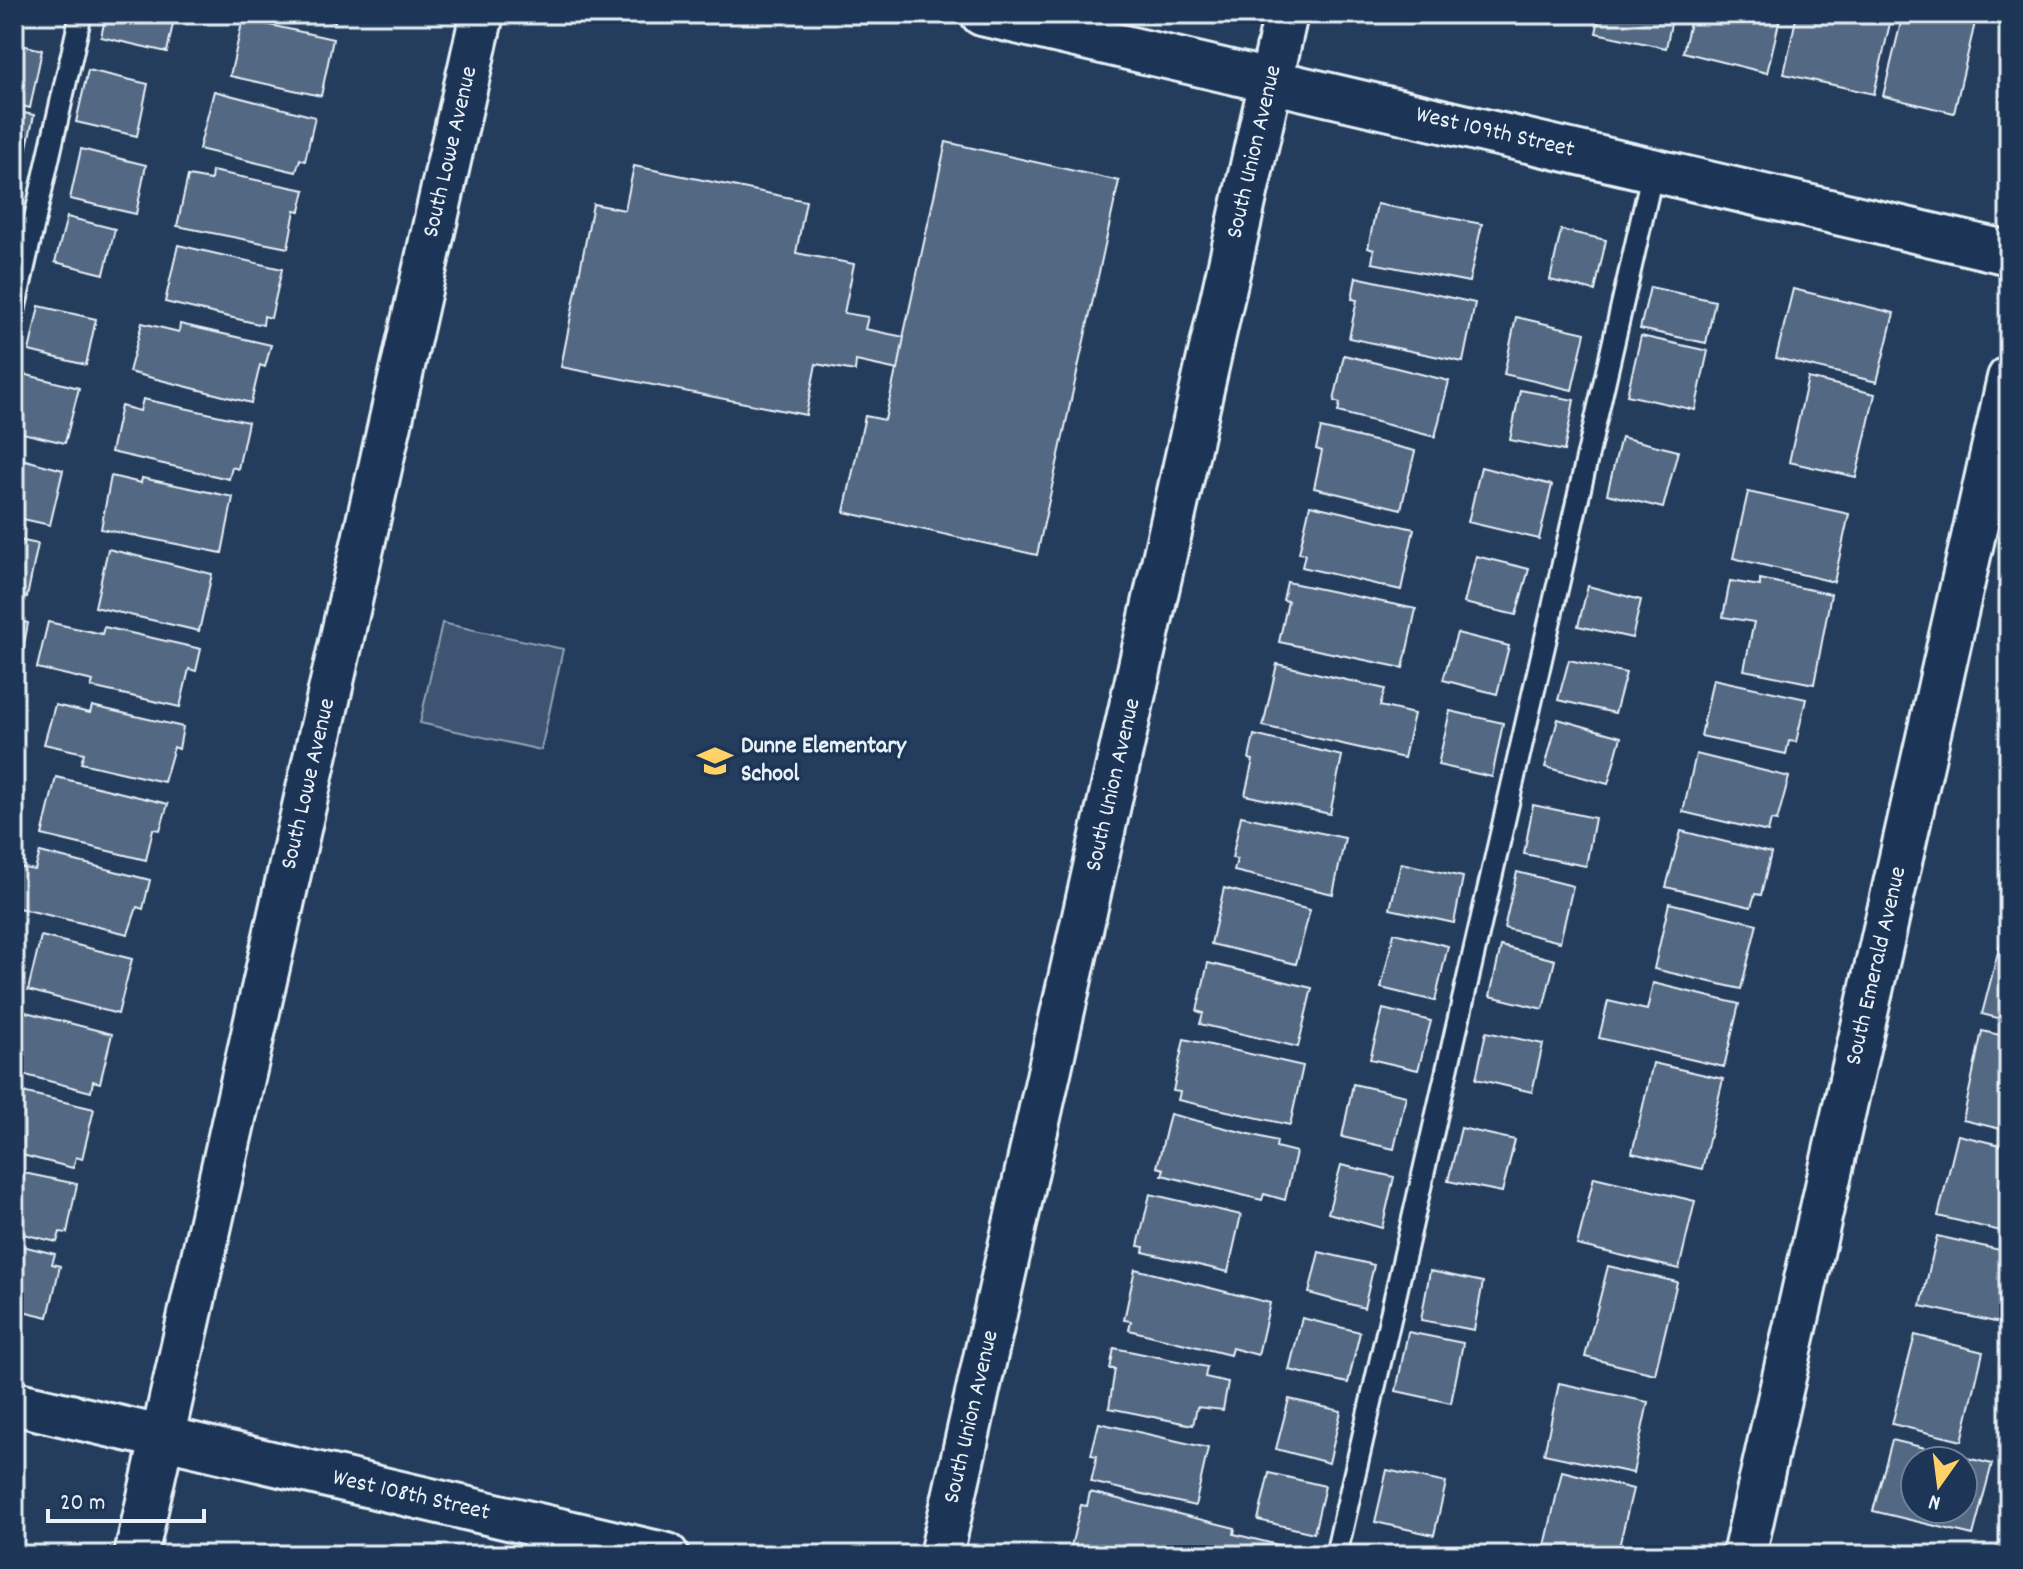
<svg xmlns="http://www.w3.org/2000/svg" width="2023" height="1569" font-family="Dekko,sans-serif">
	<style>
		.green { fill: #3e5472; stroke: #93a2b5; stroke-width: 2 }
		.building { fill: #536782; stroke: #e8f1f8; stroke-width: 2; fill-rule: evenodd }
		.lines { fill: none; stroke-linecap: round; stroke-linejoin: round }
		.service-casing { stroke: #e8f1f8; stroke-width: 26 }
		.minor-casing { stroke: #e8f1f8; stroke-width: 48 }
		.service { stroke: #1d3557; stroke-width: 20 }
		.minor { stroke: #1d3557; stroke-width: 42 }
		.labels { text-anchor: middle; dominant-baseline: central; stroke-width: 7; stroke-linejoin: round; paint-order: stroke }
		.street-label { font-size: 24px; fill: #e8f1f8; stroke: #1d3557 }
		.poi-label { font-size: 24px; font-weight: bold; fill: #e8f1f8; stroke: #1d3557; text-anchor: start }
	</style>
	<rect width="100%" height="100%" fill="#253d5d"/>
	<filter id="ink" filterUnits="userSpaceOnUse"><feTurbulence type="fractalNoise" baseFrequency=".0125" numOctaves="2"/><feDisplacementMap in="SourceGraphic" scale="16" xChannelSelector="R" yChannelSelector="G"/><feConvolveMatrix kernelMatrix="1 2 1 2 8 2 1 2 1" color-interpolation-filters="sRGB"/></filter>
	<g filter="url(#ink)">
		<polygon class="green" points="442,623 563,649 541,750 420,723"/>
		<g class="building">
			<polygon points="106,14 175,14 167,52 101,37"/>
			<polygon points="301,14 336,14 335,22"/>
			<polygon points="1515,14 1555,14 1553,23"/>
			<polygon points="1600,14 1673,14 1666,48 1596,33"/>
			<polygon points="1692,14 1781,14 1767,73 1683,52"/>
			<polygon points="1797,14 1892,14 1874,94 1784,74"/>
			<polygon points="1903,14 1977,14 1954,113 1883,96"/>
			<polygon points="243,19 333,39 321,96 230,76"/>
			<polygon points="14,43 42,50 30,108 14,104"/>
			<polygon points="88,70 148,84 137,136 76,122"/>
			<polygon points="214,91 315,117 305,161 300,159 296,172 199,149"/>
			<polygon points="14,111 34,115 23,165 14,163"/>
			<polygon points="946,142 1119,181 1037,555 844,512 865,416 885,420"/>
			<polygon points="81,149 146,165 136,214 70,199"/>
			<polygon points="634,166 806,201 796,253 854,264 844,313 868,317 865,329 904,337 898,370 856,361 855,371 816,364 806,415 561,367 593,204 625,210"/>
			<polygon points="212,171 305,190 300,211 295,210 288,248 177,226 188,176 211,180"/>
			<polygon points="1377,204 1482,224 1469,282 1372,263 1374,250 1368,248"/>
			<polygon points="67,217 115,229 104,274 55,262"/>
			<polygon points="1561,230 1606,240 1595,291 1550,280"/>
			<polygon points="178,245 282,269 271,318 264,316 263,325 165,302"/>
			<polygon points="1356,277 1475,303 1463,362 1349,338 1357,300 1352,299"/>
			<polygon points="1650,287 1715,301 1706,343 1640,329"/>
			<polygon points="1793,289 1894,313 1877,382 1776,358"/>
			<polygon points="39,306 96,319 86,365 29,351"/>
			<polygon points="1516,317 1585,333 1572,390 1504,374"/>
			<polygon points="142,323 179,332 180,324 271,345 265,367 260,365 251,403 129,372"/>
			<polygon points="1641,336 1708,351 1695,410 1627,395"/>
			<polygon points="1344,355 1449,381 1435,437 1338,412 1340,403 1334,401"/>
			<polygon points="19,373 79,388 65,443 14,431 14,393"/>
			<polygon points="1808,378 1875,394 1856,477 1789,462"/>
			<polygon points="1520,390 1574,400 1564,451 1510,440"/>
			<polygon points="143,399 248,422 238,469 232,467 229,479 111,452 121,406 140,411"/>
			<polygon points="1321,428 1415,451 1401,509 1314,488 1322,451 1316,449"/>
			<polygon points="1621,437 1678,451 1663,508 1607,494"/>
			<polygon points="14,457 63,470 50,525 14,517"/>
			<polygon points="1481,467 1552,485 1539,539 1468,522"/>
			<polygon points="111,476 141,483 142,478 233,497 222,553 101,529"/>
			<polygon points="1748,492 1849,514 1834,582 1733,558"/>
			<polygon points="1310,505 1414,529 1401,590 1302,567 1305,554 1299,553"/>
			<polygon points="14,539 38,544 27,597 14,594"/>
			<polygon points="108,549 212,574 199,631 95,607"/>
			<polygon points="1476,556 1529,569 1516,615 1464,603"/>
			<polygon points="1760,579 1831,594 1814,684 1744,670 1754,622 1723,617 1730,581 1760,586"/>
			<polygon points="1287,582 1416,609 1403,668 1279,642 1288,601 1283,600"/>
			<polygon points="1588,586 1641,600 1632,638 1578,626"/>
			<polygon points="14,620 28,623 19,671 14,670"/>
			<polygon points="48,622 102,634 104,627 201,649 196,671 189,669 180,707 91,687 93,681 37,668"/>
			<polygon points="1457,633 1509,646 1497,694 1443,680"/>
			<polygon points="1569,660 1626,673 1615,713 1558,700"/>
			<polygon points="1277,664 1385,689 1380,706 1414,714 1404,758 1263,726"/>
			<polygon points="1713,679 1806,699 1796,742 1789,741 1786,754 1701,736"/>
			<polygon points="55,705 90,713 92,706 183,727 179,749 174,747 164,782 81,763 84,753 44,744"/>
			<polygon points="1450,711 1503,723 1492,777 1438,765"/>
			<polygon points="1558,719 1621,737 1608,784 1545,767"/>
			<polygon points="1254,735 1342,756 1330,814 1245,795 1253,760 1249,759"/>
			<polygon points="1696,754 1789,777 1777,821 1771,820 1768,832 1683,812"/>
			<polygon points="56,777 168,804 160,830 153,829 146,860 42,835"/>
			<polygon points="1533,805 1595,818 1586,866 1524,854"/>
			<polygon points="1241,816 1345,838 1333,894 1234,871 1237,859 1232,858"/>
			<polygon points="1681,831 1771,853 1761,895 1755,894 1751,907 1666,887"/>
			<polygon points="40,852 150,880 143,909 137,907 128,934 14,907 14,866 35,870"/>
			<polygon points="1401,863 1463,877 1454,923 1390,909"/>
			<polygon points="1517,872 1573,886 1560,942 1504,928"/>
			<polygon points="1224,888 1310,910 1296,964 1211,944"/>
			<polygon points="1669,903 1757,924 1741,989 1654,969"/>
			<polygon points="1394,933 1448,946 1435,1001 1381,988"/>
			<polygon points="2003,933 2009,934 2009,1021 1982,1014"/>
			<polygon points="41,936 132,959 118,1014 28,990"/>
			<polygon points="1501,946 1555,960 1543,1009 1490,996"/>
			<polygon points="1208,963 1312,988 1298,1047 1200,1024 1203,1013 1197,1011"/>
			<polygon points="1653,983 1739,1004 1724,1067 1599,1038 1608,1001 1647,1010"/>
			<polygon points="14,1009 112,1034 100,1083 93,1081 91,1092 14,1072"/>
			<polygon points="1383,1009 1431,1021 1418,1070 1370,1059"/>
			<polygon points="1982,1031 2009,1037 2009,1131 1963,1120"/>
			<polygon points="1486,1032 1543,1044 1532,1092 1476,1079"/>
			<polygon points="1184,1039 1303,1066 1290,1125 1178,1100 1180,1092 1173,1091"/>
			<polygon points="1653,1063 1723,1079 1702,1169 1632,1153"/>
			<polygon points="1353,1084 1406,1096 1394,1149 1342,1137"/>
			<polygon points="14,1090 94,1109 82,1159 76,1157 73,1168 14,1153"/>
			<polygon points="1170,1114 1277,1141 1276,1147 1296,1152 1285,1200 1264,1194 1262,1200 1162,1175 1164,1169 1157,1167"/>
			<polygon points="1461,1128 1515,1140 1502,1192 1448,1181"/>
			<polygon points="1958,1135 2009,1147 2009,1233 1938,1216"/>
			<polygon points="1341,1165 1394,1177 1382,1228 1328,1213"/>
			<polygon points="14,1171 77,1184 67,1233 60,1232 57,1242 14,1232"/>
			<polygon points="1594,1177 1695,1201 1679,1269 1577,1245"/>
			<polygon points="1150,1194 1241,1215 1228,1272 1143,1252 1144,1247 1138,1246"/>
			<polygon points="1937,1236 2009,1252 2009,1325 1921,1306"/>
			<polygon points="14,1244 55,1254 52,1264 60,1266 48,1317 14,1309"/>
			<polygon points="1319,1252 1374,1265 1364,1308 1309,1293"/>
			<polygon points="1608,1266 1677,1282 1655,1374 1585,1357"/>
			<polygon points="1135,1269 1270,1303 1258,1355 1232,1348 1230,1355 1129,1330 1131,1321 1124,1320"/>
			<polygon points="1430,1271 1483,1282 1474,1330 1421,1320"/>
			<polygon points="1302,1318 1360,1332 1348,1383 1289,1370"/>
			<polygon points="1408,1332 1463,1343 1451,1403 1396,1391"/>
			<polygon points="1915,1335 1983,1352 1962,1441 1892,1424"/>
			<polygon points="1114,1348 1207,1367 1205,1377 1228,1382 1223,1410 1197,1407 1193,1425 1109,1408 1115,1369 1110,1369"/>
			<polygon points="1559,1383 1648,1402 1633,1473 1544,1454"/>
			<polygon points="1289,1399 1341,1411 1329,1463 1276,1449"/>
			<polygon points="1099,1423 1208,1448 1195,1506 1091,1482 1097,1456 1091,1455"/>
			<path d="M 1892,1440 L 1992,1464 L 1973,1535 L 1873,1511 ZM 1915,1461 L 1963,1461 L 1963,1509 L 1915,1509 Z"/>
			<polygon points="1387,1470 1446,1483 1434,1535 1375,1522"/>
			<polygon points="1562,1471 1633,1489 1617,1555 1543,1555"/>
			<polygon points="1269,1473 1325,1486 1314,1533 1258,1520"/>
			<polygon points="1090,1492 1235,1528 1234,1534 1310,1553 1309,1555 1069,1555 1081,1505 1087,1506"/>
			<polygon points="1867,1545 1915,1555 1865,1555"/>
		</g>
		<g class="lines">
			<g class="service-casing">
				<g id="service">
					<polyline points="14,311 81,14"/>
					<polyline points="532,1555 539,1525"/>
					<polyline points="1336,1555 1653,170"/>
				</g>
			</g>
			<g class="minor-casing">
				<g id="minor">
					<polyline points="982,14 2009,253"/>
					<polyline points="14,1403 667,1555"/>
					<polyline points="136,1555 482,14"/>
					<polyline points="941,1555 1286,14"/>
					<polyline points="1744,1555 2009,378"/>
				</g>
			</g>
			<use href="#service" class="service"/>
			<use href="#minor" class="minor"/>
		</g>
	</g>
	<defs>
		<g id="school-bare" transform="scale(2.76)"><path d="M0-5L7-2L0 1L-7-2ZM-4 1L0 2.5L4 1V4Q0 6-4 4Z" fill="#ffd166" stroke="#1d3557" stroke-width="2.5" paint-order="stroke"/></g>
	</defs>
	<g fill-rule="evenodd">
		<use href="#school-bare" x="715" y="761"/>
	</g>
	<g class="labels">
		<g class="street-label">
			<text transform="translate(1495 133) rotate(13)">West 109th Street</text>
			<text transform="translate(451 152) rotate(-77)">South Lowe Avenue</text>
			<text transform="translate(1255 152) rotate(-77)">South Union Avenue</text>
			<text transform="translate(309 784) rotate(-77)">South Lowe Avenue</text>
			<text transform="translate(1114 785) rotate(-77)">South Union Avenue</text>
			<text transform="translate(1877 966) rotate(-77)">South Emerald Avenue</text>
			<text transform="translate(972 1417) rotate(-77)">South Union Avenue</text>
			<text transform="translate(411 1496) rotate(13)">West 108th Street</text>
		</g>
		<g class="poi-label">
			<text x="741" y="747">Dunne Elementary<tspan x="741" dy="28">School</tspan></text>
		</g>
	</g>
	<rect width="2023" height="1569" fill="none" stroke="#1d3557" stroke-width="48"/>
	<rect x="24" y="24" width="1975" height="1521" fill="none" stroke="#e8f1f8" stroke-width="3" filter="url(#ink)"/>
	<g transform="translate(1939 1485) rotate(194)"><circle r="38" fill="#1d3557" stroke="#6e8097" stroke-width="2"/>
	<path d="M0-6L14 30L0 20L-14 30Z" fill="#ffd166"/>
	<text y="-12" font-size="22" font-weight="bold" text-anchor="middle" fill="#e8f1f8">N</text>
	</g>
	<path d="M48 1509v12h156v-12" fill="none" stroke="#e8f1f8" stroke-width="4"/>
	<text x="60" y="1509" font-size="24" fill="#e8f1f8" stroke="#1d3557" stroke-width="6" paint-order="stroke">20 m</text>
</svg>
